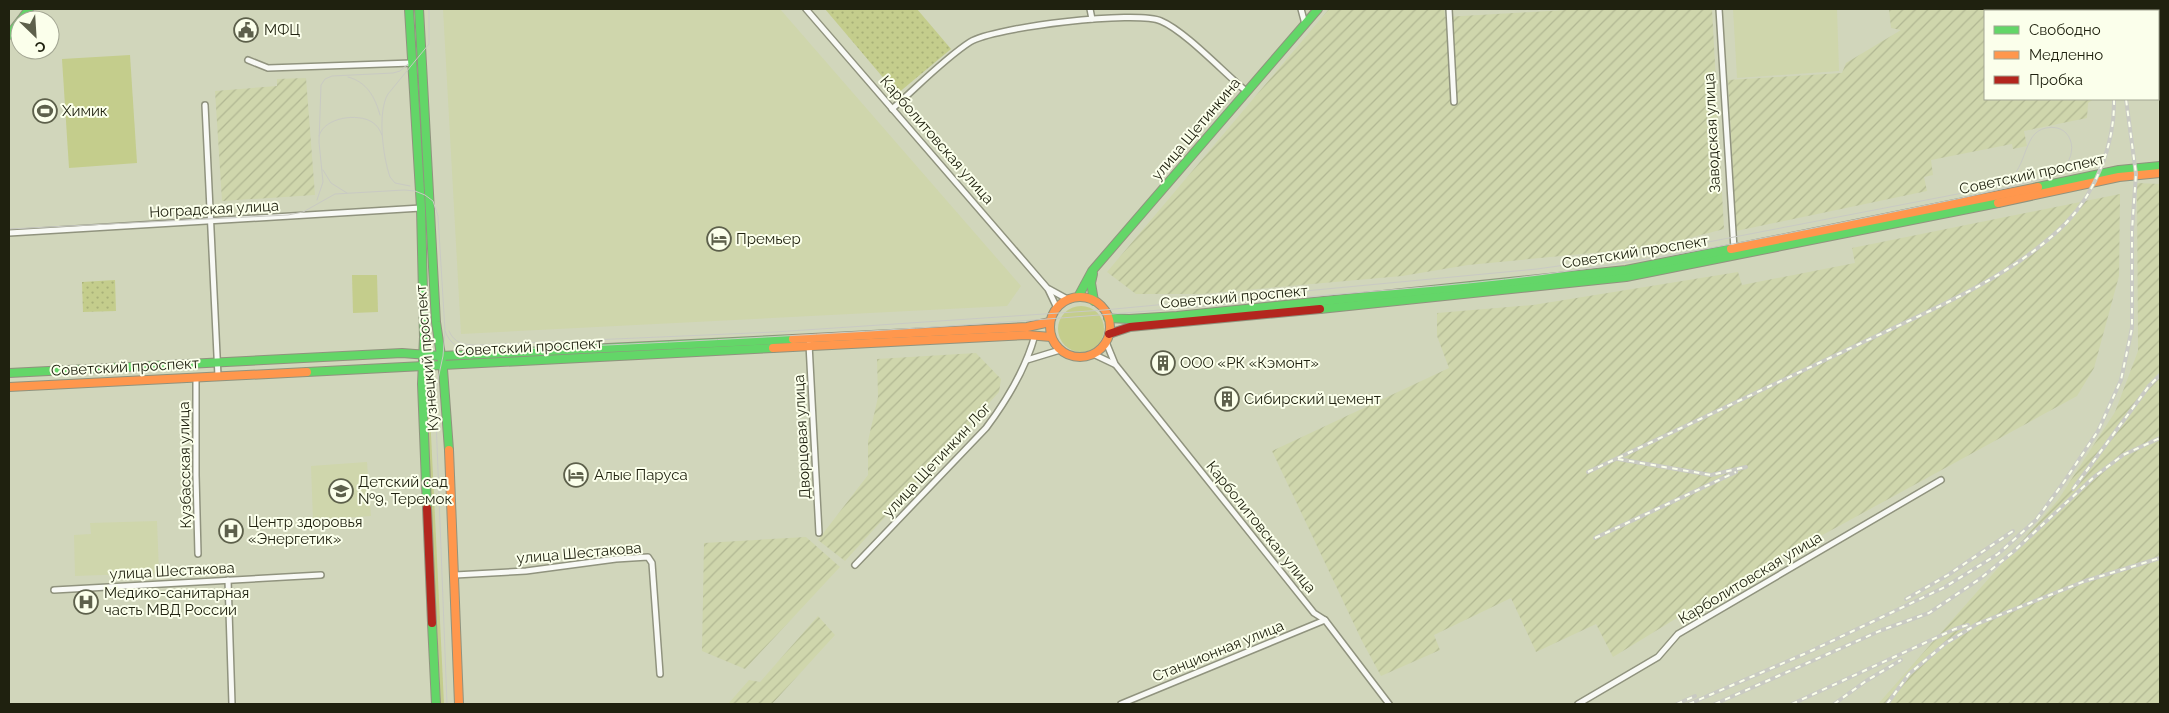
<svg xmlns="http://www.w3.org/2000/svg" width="2169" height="713" font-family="Raleway,sans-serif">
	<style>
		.built { fill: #cfd6ac }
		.industrial { fill: url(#industrial-furrows) }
		.green { fill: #c4cd8c }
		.park { fill: url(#park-dots) }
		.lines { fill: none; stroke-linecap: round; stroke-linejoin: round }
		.street-casing { stroke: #90937e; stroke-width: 8 }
		.fast-casing { stroke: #90937e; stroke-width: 10 }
		.slow-casing { stroke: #90937e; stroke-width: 10 }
		.jam-casing { stroke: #90937e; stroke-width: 10 }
		.street { stroke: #f8f9f5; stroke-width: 5 }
		.fast { stroke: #63d668; stroke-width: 8 }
		.slow { stroke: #ff974d; stroke-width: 8 }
		.jam { stroke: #b3261e; stroke-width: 8 }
		.tram { stroke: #c9cac3; stroke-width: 1 }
		.rail-casing { stroke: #c9cac3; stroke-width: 4 }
		.rail { stroke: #fbffeb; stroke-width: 2; stroke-dasharray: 5.5; stroke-linecap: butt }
		.labels { text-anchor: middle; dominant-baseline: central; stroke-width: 4; stroke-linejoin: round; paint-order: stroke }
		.poi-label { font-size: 15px; fill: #1f210f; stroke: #fbffeb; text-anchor: start }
		.street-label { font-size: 15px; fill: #1f210f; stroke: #fbffeb }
	</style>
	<defs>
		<pattern id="industrial-furrows" width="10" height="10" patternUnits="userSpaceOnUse" patternTransform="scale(1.25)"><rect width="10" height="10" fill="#cfd6ac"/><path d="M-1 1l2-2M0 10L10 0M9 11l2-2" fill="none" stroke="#b1b793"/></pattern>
		<pattern id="park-dots" width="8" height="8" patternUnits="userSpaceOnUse" patternTransform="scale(1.25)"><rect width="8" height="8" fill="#c4cd8c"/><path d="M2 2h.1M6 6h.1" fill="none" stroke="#a8b078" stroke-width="1.8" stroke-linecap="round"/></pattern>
	</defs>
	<rect width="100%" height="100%" fill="#d1d6bb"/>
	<g class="built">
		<polygon points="443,9 780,9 1021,286 1007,306 461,334"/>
		<polygon points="1733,9 1837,9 1839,71 1737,78"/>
		<polygon points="367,462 371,516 313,520 311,466"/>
		<polygon points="157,521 159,573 75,576 74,535 91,534 90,523"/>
	</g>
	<g class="industrial">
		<polygon points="1329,9 1444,9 1445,17 1582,9 1712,9 1724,229 1655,247 1468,265 1402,276 1201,294 1136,294 1107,272"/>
		<polygon points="1889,9 2096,9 2097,11 1985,11 1985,99 2094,99 2088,103 2087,118 2024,131 2027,146 2013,149 2012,144 1931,160 1933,175 1924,177 1927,191 1736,231 1728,80 1842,73 1846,63 1901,30 1891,28"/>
		<polygon points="306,78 315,195 222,201 215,91 277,86 277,79"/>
		<polygon points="2137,183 2160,184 2160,704 1878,704 2058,500 2115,412 2138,351"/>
		<polygon points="2120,194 2119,276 2094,368 2077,396 1731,585 1613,657 1596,624 1536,652 1511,598 1434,635 1440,650 1381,676 1362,641 1272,451 1449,368 1437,336 1437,313 1533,305 1738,272 1742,285 1855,263 1852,248"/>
		<polygon points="976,353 1001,379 999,392 845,561 818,540 868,475 868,441 878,397 877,359"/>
		<polygon points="806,537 840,567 745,669 702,651 704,543"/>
		<polygon points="818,616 835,635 772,704 728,704 749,680 760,682"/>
	</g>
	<g class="green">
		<polygon points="130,55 137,163 69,168 62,59"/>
		<polygon points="352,275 377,275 378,312 353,313"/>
		<circle cx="1081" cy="329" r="23"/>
		<polygon points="425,393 429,393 444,704 441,704"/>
	</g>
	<g class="park">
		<polygon points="825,9 917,9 951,49 897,94"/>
		<polygon points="115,280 116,311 83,312 82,282"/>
	</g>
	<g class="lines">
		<g class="street-casing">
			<g id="street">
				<polyline points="806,9 1048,289 1057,308"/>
				<polyline points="1090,9 1092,19"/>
				<polyline points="1301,9 1305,24"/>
				<polyline points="1449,9 1454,102"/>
				<polyline points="1719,9 1734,249"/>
				<polyline points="248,60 268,68 412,63"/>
				<polyline points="205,105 218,376"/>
				<path d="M 892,109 C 916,88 945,58 970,42 C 994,27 1137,10 1161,21 C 1185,31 1224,73 1246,91"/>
				<polyline points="9,233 421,208"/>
				<polyline points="1049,289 1069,300"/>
				<polyline points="1106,342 1115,364 1314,613 1325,620 1389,704"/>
				<polyline points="809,344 819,533"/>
				<polyline points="1093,354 1114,364"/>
				<polyline points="1027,360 1060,350"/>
				<polyline points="196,377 196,475 198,554"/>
				<path d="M 855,565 L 986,428 C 1007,400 1026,368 1035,335"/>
				<polyline points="455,575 526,571 616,559 648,557 652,563 660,674"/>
				<polyline points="228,580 232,704"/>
				<polyline points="54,590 321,575"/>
				<polyline points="1121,704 1325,620"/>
				<polyline points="1578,704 1658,657 1678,634 1941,480"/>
			</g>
		</g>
		<g class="fast-casing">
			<g id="fast">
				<polyline points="409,9 421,208 424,337 422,384 427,508"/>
				<polyline points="419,9 436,322 443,369 449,450"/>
				<polyline points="21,20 29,9"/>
				<polyline points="9,35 20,21"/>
				<polyline points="2038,187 2119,170 2160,166"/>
				<polyline points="1093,274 1091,283 1094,301"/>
				<polyline points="1078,297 1092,271 1318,9"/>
				<polyline points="1320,309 1626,277 1998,203"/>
				<polyline points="1108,318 1129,319 1177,316 1626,270 1731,249"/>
				<polyline points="441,356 793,339"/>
				<polyline points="443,365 773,348"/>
				<polyline points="307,372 443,365"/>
				<polyline points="9,373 402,353 441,356"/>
				<polyline points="432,623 436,704"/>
			</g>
		</g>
		<g class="slow-casing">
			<g id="slow">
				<polyline points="1998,203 2119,177 2160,173"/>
				<polyline points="1731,249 2038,187"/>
				<circle cx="1080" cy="327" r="30"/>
				<polyline points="793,339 1027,327 1050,322"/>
				<polyline points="773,348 1027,335 1051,337"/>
				<polyline points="9,387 307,372"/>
				<polyline points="449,450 459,704"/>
			</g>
		</g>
		<g class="jam-casing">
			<g id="jam">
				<polyline points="1109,334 1130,327 1320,309"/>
				<polyline points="427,508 432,623"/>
			</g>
		</g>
		<use href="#street" class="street"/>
		<use href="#fast" class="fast"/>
		<use href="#slow" class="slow"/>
		<use href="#jam" class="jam"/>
		<g class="tram">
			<path d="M 348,77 C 367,82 375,97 380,115"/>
			<path d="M 319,136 C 324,117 358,113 372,122 C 377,125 380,130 382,135"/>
			<polyline points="323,170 331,183 347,193"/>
			<path d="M 410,186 L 395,183 L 390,177 C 383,157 377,112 388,94 L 429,44 L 429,9"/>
			<polyline points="317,200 323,182 319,142 321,85 325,79 332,76 393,73 400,71 408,64"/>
			<polyline points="9,229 288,215 303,212 335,194 404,190 415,191 425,195 433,201 438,216 445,331 443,356 435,393 447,704"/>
			<path d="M 445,331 C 450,344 458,348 471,351 C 734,340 998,326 1260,301 C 1353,292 1447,287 1539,275 C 1673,258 1805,230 1937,203 C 1963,198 1988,192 2014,186 C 2028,182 2043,180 2056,173 C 2081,160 2075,122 2046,128 C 2020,133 2030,174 1999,186 L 1651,253 L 1537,269 L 1104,310 L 775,332 L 477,345 C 464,345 454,343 449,331"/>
		</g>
		<g class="rail-casing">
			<g id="rail">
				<polyline points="2100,9 2100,11"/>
				<polyline points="2114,9 2114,11"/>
				<polyline points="1618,459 1711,475 1746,467"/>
				<path d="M 1588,472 C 1677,430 1766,388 1855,346 C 1924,313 2012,278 2066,223 C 2097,191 2115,142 2114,99"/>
				<polyline points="2073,489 2149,386 2160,375"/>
				<polyline points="1595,538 1736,472"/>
				<polyline points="1906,599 1948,575 2013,531"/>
				<polyline points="1677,704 1695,696"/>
				<polyline points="1689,704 1811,651 1945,587 1998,554 2036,520 2064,482 2098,431 2121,380 2132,328 2132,230 2136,174 2126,99"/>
				<polyline points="1715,704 1882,630 1929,613 1981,578 2013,552 2094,477 2123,455 2160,438"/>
				<polyline points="1792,704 1955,629 1968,625"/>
				<polyline points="1834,704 1866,681 1901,660"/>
				<polyline points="1887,704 1909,674 1946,643 1977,624 2085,581 2160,558"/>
			</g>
		</g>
		<use href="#rail" class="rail"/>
	</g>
	<defs>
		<g id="civic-ring" transform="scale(1.25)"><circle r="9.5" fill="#fbffeb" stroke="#5d604b" stroke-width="1.5"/><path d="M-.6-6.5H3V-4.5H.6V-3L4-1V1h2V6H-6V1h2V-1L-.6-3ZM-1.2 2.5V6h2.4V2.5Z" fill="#5d604b"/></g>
		<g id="stadium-ring" transform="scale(1.25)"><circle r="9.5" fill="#fbffeb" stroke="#5d604b" stroke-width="1.5"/><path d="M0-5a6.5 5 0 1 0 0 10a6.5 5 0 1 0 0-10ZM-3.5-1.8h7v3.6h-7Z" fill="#5d604b"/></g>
		<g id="hotel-ring" transform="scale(1.25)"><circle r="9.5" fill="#fbffeb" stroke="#5d604b" stroke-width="1.5"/><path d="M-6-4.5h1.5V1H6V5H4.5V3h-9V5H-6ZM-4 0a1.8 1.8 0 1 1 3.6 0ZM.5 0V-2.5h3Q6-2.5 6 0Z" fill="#5d604b"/></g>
		<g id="building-ring" transform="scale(1.25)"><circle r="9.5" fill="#fbffeb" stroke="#5d604b" stroke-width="1.5"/><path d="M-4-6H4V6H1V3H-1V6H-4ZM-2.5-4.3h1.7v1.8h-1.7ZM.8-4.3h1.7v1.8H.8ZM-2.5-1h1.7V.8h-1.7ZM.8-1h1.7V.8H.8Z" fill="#5d604b"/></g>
		<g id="school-ring" transform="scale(1.25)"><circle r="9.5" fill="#fbffeb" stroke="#5d604b" stroke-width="1.5"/><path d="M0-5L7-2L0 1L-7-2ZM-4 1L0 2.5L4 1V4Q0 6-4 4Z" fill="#5d604b"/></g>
		<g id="hospital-ring" transform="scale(1.25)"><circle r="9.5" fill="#fbffeb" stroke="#5d604b" stroke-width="1.5"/><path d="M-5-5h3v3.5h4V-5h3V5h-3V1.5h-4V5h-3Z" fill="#5d604b"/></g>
	</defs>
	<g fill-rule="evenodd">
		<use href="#civic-ring" x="246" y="30"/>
		<use href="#stadium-ring" x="45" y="111"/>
		<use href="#hotel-ring" x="719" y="239"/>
		<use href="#building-ring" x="1163" y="363"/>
		<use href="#building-ring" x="1227" y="399"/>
		<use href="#hotel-ring" x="576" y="475"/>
		<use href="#school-ring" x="341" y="491"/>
		<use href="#hospital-ring" x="231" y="531"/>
		<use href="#hospital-ring" x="86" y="602"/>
	</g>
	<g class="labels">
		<g class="poi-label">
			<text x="264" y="30">МФЦ</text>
			<text x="62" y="111">Химик</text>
			<text x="736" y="239">Премьер</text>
			<text x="1180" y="363">ООО «РК «Кэмонт»</text>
			<text x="1244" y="399">Сибирский цемент</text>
			<text x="594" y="475">Алые Паруса</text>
			<text x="358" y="482">Детский сад<tspan x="358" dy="17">№9, Теремок</tspan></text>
			<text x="248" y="522">Центр здоровья<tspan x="248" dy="17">«Энергетик»</tspan></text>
			<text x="104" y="593">Медико-санитарная<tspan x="104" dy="17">часть МВД России</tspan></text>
		</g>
		<g class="street-label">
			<text transform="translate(1196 129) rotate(-50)">улица Щетинкина</text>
			<text transform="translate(1712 133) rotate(-93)">Заводская улица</text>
			<text transform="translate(937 140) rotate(49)">Карболитовская улица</text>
			<text transform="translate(2032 174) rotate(-12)">Советский проспект</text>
			<text transform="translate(214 209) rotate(-3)">Ноградская улица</text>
			<text transform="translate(1635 252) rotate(-9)">Советский проспект</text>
			<text transform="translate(1234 297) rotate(-5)">Советский проспект</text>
			<text transform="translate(529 347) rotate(-3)">Советский проспект</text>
			<text transform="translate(427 358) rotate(-95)">Кузнецкий проспект</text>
			<text transform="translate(125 367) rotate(-3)">Советский проспект</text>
			<text transform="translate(802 437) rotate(-93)">Дворцовая улица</text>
			<text transform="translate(937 460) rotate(-47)">улица Щетинкин Лог</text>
			<text transform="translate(185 465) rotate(-91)">Кузбасская улица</text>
			<text transform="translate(1261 527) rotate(51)">Карболитовская улица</text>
			<text transform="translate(579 553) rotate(-5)">улица Шестакова</text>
			<text transform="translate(172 571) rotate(-3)">улица Шестакова</text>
			<text transform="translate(1750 578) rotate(-31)">Карболитовская улица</text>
			<text transform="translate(1218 651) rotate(-22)">Станционная улица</text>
		</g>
	</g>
	<rect width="2169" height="713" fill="none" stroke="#1f210f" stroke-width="20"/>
	<rect x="1984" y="10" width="175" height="90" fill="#fbffeb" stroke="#a3a693"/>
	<rect x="1994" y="26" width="25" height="8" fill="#63d668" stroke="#a3a693"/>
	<text x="2029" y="35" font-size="15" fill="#1f210f">Свободно</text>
	<rect x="1994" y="51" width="25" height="8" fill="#ff974d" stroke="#a3a693"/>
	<text x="2029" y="60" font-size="15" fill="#1f210f">Медленно</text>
	<rect x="1994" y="76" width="25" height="8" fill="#b3261e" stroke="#a3a693"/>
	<text x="2029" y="85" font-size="15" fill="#1f210f">Пробка</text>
	<g transform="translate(35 35) rotate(155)"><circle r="24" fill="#fbffeb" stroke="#a3a693"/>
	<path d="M0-4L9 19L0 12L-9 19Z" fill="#5d604b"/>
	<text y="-8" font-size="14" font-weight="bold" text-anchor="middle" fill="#1f210f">С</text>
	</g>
</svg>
